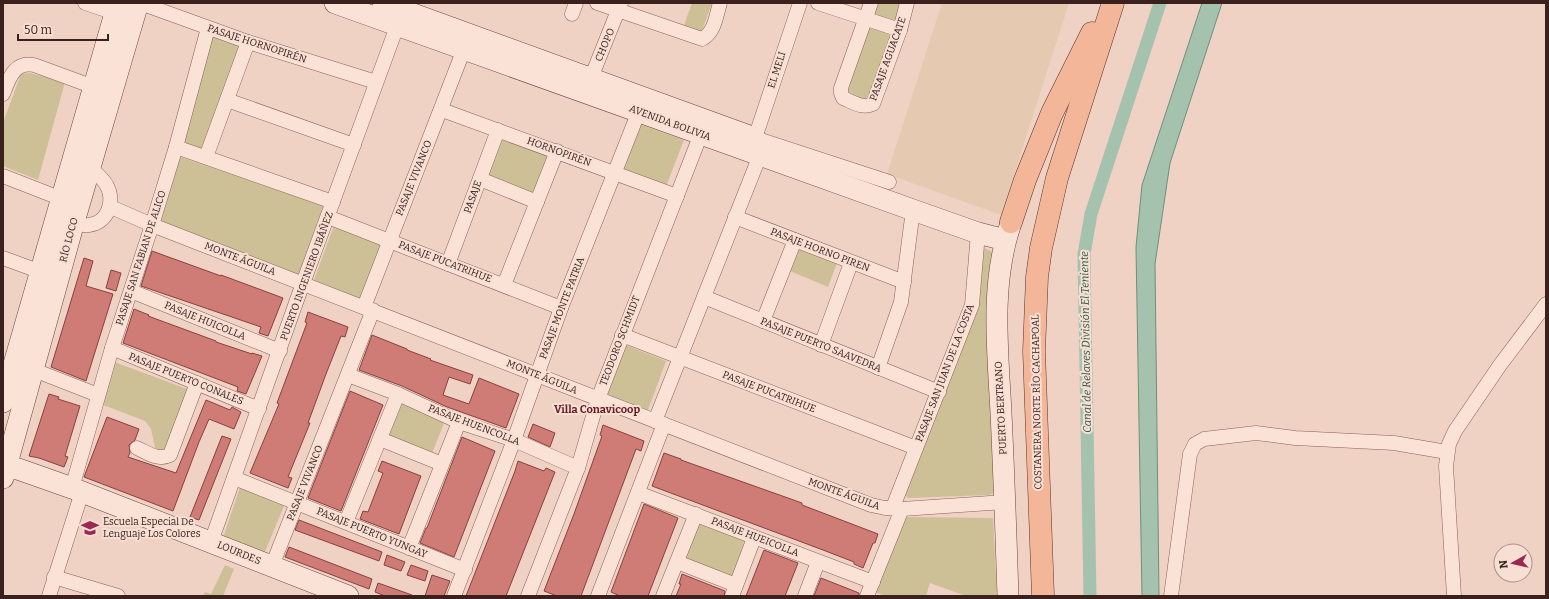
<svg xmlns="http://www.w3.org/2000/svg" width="1549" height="599" font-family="Bitter,serif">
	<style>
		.farmland { fill: #e5c9b0 }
		.green { fill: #cec096 }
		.water { fill: #a5c2af; stroke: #6b917a }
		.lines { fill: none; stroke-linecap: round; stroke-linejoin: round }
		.canal { stroke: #a5c2af; stroke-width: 13 }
		.building { fill: #cf7c77; stroke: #8a403e }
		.street-casing { stroke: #8a6159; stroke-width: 15 }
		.secondary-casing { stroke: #6c433c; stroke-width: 22 }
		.primary-casing { stroke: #58322d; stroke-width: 23 }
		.street { stroke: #fae2d6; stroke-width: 14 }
		.secondary { stroke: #fae2d6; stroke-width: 21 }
		.primary { stroke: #f4b699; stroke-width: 22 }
		.labels { text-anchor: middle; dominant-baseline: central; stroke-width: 4; stroke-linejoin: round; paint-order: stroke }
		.street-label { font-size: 10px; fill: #3a211e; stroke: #f7dfd3 }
		.poi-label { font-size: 10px; fill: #3a211e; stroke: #f7dfd3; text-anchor: start }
		.water-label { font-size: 11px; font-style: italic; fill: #2c5a46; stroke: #f7dfd3 }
		.neighbourhood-label { font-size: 11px; font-weight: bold; fill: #681b27; stroke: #f7dfd3 }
	</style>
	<rect width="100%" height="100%" fill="#efd2c3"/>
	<polygon class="farmland" points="942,3 1069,3 1001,215 887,174"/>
	<g class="green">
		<polygon points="692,3 712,3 700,36 683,28"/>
		<polygon points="877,3 902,3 870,103 848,91"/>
		<polygon points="209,35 242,46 205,152 182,143"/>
		<polygon points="30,73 65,82 38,180 3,166 3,123 21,74"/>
		<polygon points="636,123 684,140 665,189 617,170"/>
		<polygon points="502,137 550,156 533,194 487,176"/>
		<polygon points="177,156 327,207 303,277 158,223"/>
		<polygon points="335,223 383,243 362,299 314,280"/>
		<polygon points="792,246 837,263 828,287 785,269"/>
		<polygon points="984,248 993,252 988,338 994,490 993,493 989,495 908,498 905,495 977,312"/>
		<polygon points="623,344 666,361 648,410 605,394"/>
		<polygon points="109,360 190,390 164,453 155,448 151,429 145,421 98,403"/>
		<polygon points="402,400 446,418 431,456 386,438"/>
		<polygon points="240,487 284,506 264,554 223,538"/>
		<polygon points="906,517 993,518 997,596 966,596 930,583 926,596 885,596 875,592"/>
		<polygon points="694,522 745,539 732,579 681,556"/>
		<polygon points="225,565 234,569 223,596 203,596 205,592 211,594"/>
	</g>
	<polygon class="water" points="1202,3 1222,3 1170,163 1155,264 1159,596 1142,596 1136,247 1142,185"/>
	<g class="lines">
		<polyline class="canal" points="1090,596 1084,254 1091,214 1160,3"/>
	</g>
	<g class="building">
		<polygon points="152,251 221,276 221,275 283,298 268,336 259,333 261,327 141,286"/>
		<polygon points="84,258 93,261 86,286 113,294 86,381 51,367"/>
		<polygon points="111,270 121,273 116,291 106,288"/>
		<polygon points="134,309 149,315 148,316 216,341 216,342 252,354 252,353 262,356 246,394 237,391 238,387 123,343"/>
		<polygon points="308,312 348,327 345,337 341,336 326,374 308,423 310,423 288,477 292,478 288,488 250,473 279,404 277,403 307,323 305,322"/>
		<polygon points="372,335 407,349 407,350 431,359 430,360 473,375 470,384 449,377 443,395 469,404 479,378 519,394 506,428 447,407 402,386 359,370"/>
		<polygon points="350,391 383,405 341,511 308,498"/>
		<polygon points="49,394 59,397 58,399 80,406 65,456 68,457 64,467 39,458 29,456"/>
		<polygon points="206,400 230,410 232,407 241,412 234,429 209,419 199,442 173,511 84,477 107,417 139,429 135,440 129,445 130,453 128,457 176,473"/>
		<polygon points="533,424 555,433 550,447 528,437"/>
		<polygon points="603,425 644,441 641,451 636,449 581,596 557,596 544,591 574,514 602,436 600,435"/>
		<polygon points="222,436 231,439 199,520 190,517"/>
		<polygon points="462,437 495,451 454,557 420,543 426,528 427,528"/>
		<polygon points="664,453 681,459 681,460 802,503 802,505 878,534 875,543 873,543 863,568 854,564 854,562 823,550 652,486"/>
		<polygon points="382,461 421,476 399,534 360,519 363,511 368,512 383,473 378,471"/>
		<polygon points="518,461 544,471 546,468 555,472 506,596 466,596 515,471"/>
		<polygon points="644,504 678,518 648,596 620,596 611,592"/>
		<polygon points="299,520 382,552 379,561 295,530"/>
		<polygon points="289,547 372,579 369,589 285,557"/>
		<polygon points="764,550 798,563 785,596 746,596"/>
		<polygon points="387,555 405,562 401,571 384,565"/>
		<polygon points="411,565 428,571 425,581 407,575"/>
		<polygon points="682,574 725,591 724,596 676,596 681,584 679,584"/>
		<polygon points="432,575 450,581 444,596 425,596"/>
		<polygon points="821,578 859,593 859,596 814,596"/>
		<polygon points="378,583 412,595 412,596 385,596 375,592"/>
	</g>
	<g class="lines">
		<g class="street-casing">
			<g id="street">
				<polyline points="85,3 115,13"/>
				<polyline points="140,3 248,42 376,82"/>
				<path d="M 597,3 L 702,39 C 715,32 716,16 720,3"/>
				<polyline points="800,3 755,138 889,182"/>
				<polyline points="818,3 900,30"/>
				<path d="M 871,3 L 841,88 L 841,93 L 843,98 C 853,102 862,109 873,104 L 900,30 L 907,3"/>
				<polyline points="572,14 576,3"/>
				<polyline points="591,78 621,3"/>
				<path d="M 3,94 C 9,79 14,61 34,65 L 94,87"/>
				<polyline points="227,100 354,145"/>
				<polyline points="442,110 677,196"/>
				<polyline points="176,147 333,202"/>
				<polyline points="206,157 248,42"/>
				<polyline points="3,176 62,199"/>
				<polyline points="480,179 537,202"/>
				<polyline points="111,207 152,225 871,505 885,508 902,509 1005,502"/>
				<polyline points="328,217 561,308"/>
				<polyline points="735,217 904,282"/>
				<path d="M 74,222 C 79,224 83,226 89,225 C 108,223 115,201 107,186 C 103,178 96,173 90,168"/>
				<polyline points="3,258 41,272"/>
				<polyline points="448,264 498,130"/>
				<polyline points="504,285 557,151"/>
				<polyline points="131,291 280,351"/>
				<polyline points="704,297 939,392"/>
				<polyline points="364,307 464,49"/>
				<polyline points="763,321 795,240"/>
				<polyline points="622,335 916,448"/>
				<polyline points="821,345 851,263"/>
				<polyline points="112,348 259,409"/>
				<polyline points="878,368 901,302 913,210"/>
				<polyline points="34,370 98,395"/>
				<polyline points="348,375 398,394 459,422 514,440 578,468"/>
				<polyline points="655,421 760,155"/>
				<polyline points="380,439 442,464"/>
				<path d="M 137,448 C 148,453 158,461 170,455 L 197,383"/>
				<polyline points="234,478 465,570"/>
				<polyline points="72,488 112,348 152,225 176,147 208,28"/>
				<polyline points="638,493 873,582"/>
				<polyline points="894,508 895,502 972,305 978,233"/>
				<polyline points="346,522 398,394"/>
				<polyline points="211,542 298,297 400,18"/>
				<polyline points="409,548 459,422"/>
				<polyline points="677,562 736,585"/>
				<polyline points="272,566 373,310"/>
				<polyline points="54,577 118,596"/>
				<polyline points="49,596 82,492"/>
				<polyline points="454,596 514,440 561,308 639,111"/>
				<polyline points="528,596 578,468 598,399 704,126"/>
				<polyline points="598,596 664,424"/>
				<polyline points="663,596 696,514"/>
				<polyline points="732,596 754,538"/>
				<polyline points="805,596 818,562"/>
				<polyline points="867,596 902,509"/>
				<polyline points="1171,596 1190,454 1195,444 1204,439 1256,433 1295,438 1394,443 1447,452"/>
				<polyline points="1454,596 1446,466 1449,444 1455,431 1500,365 1546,304"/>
			</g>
		</g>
		<g class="secondary-casing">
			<g id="secondary">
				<polyline points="335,3 913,210 978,233 1005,240"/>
				<polyline points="383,3 755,138"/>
				<polyline points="3,402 118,3"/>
				<polyline points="3,468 18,469 72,488 348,596"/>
				<polyline points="3,478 74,222 138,3"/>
				<path d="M 1008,596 C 1006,535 1004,474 1001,413 C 998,352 990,286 1010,226"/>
			</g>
		</g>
		<g class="primary-casing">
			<g id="primary">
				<polyline points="1011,222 1025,180 1052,113 1092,33"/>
				<polyline points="1043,596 1034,351 1037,277 1041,248 1057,178 1113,3"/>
			</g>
		</g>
		<use href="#street" class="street"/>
		<use href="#secondary" class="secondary"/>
		<use href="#primary" class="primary"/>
	</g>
	<defs>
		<g id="school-bare" transform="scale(1.38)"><path d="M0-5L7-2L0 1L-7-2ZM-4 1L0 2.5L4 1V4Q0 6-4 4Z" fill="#9b2752" stroke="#f7dfd3" stroke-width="2.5" paint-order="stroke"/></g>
	</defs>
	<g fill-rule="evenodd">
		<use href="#school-bare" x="90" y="528"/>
	</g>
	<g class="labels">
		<g class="street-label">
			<text transform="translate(257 44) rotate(18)">PASAJE HORNOPIRÉN</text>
			<text transform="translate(605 45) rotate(-67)">CHOPO</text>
			<text transform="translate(888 59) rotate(-70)">PASAJE AGUACATE</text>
			<text transform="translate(777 70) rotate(-72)">EL MELI</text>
			<text transform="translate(670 123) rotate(20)">AVENIDA BOLIVIA</text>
			<text transform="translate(559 152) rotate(20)">HORNOPIRÉN</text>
			<text transform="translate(414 178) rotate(-68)">PASAJE VIVANCO</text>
			<text transform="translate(473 197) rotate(-70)">PASAJE</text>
			<text transform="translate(69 240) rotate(-75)">RÍO LOCO</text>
			<text transform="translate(820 250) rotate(21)">PASAJE HORNO PIREN</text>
			<text transform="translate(141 258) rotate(-72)">PASAJE SAN FABIAN DE ALICO</text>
			<text transform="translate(240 259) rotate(21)">MONTE ÁGUILA</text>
			<text transform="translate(445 262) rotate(21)">PASAJE PUCATRIHUE</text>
			<text transform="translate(307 276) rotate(-70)">PUERTO INGENIERO IBÁÑEZ</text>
			<text transform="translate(562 308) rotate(-69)">PASAJE MONTE PATRIA</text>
			<text transform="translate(205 321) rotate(22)">PASAJE HUICOLLA</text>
			<text transform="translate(620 341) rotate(-69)">TEODORO SCHMIDT</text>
			<text transform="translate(821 345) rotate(22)">PASAJE PUERTO SAAVEDRA</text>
			<text transform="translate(945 373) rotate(-69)">PASAJE SAN JUAN DE LA COSTA</text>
			<text transform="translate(542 377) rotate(22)">MONTE ÁGUILA</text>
			<text transform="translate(186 379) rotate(22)">PASAJE PUERTO CONALES</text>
			<text transform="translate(769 392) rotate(21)">PASAJE PUCATRIHUE</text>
			<text transform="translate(1037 402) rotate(-91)">COSTANERA NORTE RÍO CACHAPOAL</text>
			<text transform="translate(1001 408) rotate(-93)">PUERTO BERTRANO</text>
			<text transform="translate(474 425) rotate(21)">PASAJE HUENCOLLA</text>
			<text transform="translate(305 483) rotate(-68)">PASAJE VIVANCO</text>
			<text transform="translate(844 494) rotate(20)">MONTE ÁGUILA</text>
			<text transform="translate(372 533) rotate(22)">PASAJE PUERTO YUNGAY</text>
			<text transform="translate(755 537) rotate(21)">PASAJE HUEICOLLA</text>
			<text transform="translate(239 553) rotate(22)">LOURDES</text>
		</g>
		<g class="poi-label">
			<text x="103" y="522">Escuela Especial De<tspan x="103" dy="12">Lenguaje Los Colores</tspan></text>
		</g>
		<g class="water-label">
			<text transform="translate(1086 342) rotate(-91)">Canal de Relaves División El Teniente</text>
		</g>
		<g class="neighbourhood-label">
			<text x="597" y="409">Villa Conavicoop</text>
		</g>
	</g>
	<rect width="1549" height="599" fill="none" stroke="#3a211e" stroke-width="8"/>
	<g transform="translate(1513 563) rotate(262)"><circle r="19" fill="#f7dfd3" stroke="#ab938b"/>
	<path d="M0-3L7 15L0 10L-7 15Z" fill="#9b2752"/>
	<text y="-6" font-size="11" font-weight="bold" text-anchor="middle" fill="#3a211e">N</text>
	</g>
	<path d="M18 34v6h90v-6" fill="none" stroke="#3a211e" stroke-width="2"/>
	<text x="24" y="34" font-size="12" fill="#3a211e" stroke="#f7dfd3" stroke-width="3" paint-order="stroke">50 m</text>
</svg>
